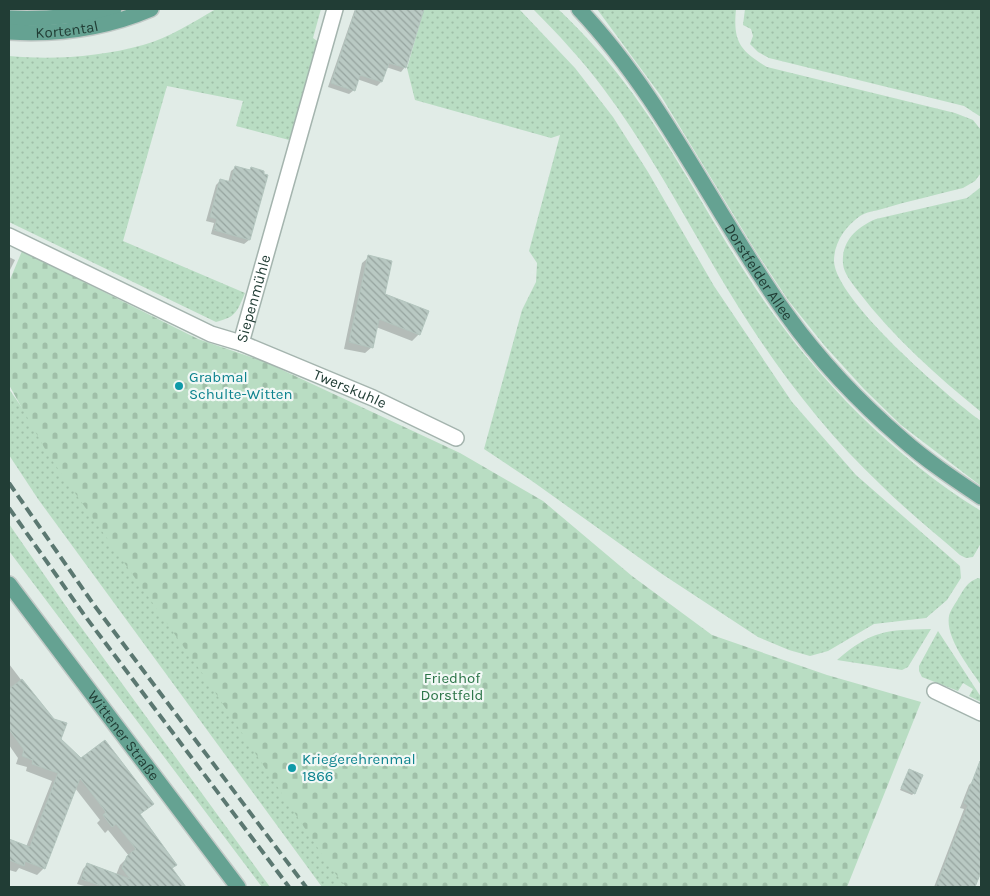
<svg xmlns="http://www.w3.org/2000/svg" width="990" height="896" font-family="Karla,sans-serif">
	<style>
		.grass { fill: url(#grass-dots) }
		.cemetery { fill: url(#cemetery-stones) }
		.shadow { fill: #0003 }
		.building { fill: url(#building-back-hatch); stroke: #b3c5be }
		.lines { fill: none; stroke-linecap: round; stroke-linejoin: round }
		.minor-casing { stroke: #a4b4ae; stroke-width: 18 }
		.major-casing { stroke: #c1c9c6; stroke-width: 18 }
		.minor { stroke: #fff; stroke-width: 15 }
		.major { stroke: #65a292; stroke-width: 15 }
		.rail { stroke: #5b7871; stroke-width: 4; stroke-dasharray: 10 5; stroke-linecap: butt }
		.culture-dot { fill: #0f9aa8; stroke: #f1f8f5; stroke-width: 2 }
		.labels { text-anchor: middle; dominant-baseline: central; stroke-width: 4.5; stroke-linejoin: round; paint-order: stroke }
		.street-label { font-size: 15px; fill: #213d35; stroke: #f1f8f5 }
		.culture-label { font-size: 15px; fill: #0d838f; stroke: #f1f8f5; text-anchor: start }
		.park-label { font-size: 15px; fill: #2b7447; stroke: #f1f8f5 }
	</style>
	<defs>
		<pattern id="grass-dots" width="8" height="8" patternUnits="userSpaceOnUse" patternTransform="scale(1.25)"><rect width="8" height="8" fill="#b9ddc3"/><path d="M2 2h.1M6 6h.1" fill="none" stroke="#9fbfa8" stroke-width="1.8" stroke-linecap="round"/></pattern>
		<pattern id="cemetery-stones" width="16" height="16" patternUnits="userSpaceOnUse" patternTransform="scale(1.25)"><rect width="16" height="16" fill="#b9ddc3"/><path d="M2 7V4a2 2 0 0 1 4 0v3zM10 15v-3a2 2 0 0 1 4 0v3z" fill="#9fbfa8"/></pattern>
		<pattern id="building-back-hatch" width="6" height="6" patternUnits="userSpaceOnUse" patternTransform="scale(1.25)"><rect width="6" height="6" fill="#b9c9c3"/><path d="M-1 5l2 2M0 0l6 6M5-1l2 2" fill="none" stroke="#96a49f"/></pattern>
	</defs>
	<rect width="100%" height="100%" fill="#e1ece7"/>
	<g class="grass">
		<path d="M 216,9 L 321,9 L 313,38 L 320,43 L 293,141 L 236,126 L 243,101 L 167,86 L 123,241 L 245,293 C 237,312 236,317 216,322 L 9,222 L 9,56 C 53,60 100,57 143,45 C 169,38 193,22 216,9 Z"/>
		<polygon points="424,9 519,9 575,68 613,117 648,172 714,286 792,402 856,475 960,566 961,578 947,600 926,618 874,624 828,651 810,656 789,650 758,637 662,574 532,481 484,449 522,310 536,282 537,263 529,251 560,135 551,138 415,100 407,68"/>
		<path d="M 533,9 L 558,9 C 579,29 599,50 617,73 C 668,137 705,212 750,280 C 810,372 888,453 981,511 L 981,543 L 973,557 L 966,558 L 960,555 C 934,532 906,510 881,485 C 831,438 787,382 750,325 C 699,247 659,162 603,88 C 582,60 558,34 533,9 Z"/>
		<path d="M 597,9 L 736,9 C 733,41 739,50 767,67 L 955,113 L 973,120 L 981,130 L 980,148 L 981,173 L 975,181 L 963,188 C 936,195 908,201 882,209 C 875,211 866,212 860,216 C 846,226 834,242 834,261 C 835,300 948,397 981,421 L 981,486 L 901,425 L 864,389 L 824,345 L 788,300 L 755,250 L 661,96 Z"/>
		<polygon points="745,9 981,9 981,117 964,106 769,58 758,52 750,44 753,36 751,29 743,25"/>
		<path d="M 981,187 L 981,412 C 937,376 893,337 858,291 C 852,283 844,274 843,264 C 841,241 857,227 876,219 L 967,198 Z"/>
		<polygon points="9,389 357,887 322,887 38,499 9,455"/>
		<polygon points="9,524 70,612 270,887 262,887 9,551"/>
		<path d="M 978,578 L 981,579 L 981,685 C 970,668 945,638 949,616 C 950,611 955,604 958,599 C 964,589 967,582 978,578 Z"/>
		<path d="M 931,629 L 908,667 L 902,670 L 837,660 C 872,630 886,630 931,629 Z"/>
		<polygon points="938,631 981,697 981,702 969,696 973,689 963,683 958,691 922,677 919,671 919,666"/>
	</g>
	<polygon class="cemetery" points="22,251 198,339 263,361 460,453 543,501 632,576 712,635 827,675 921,702 847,887 346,887 331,868 207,680 49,456 9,385 9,282"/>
	<g class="shadow">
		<polygon points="355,9 423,9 405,67 401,72 386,67 381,82 377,86 357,79 354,90 349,94 328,87"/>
		<polygon points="236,167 249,171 251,168 249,240 244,244 211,234 214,223 206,221 216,185 220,181 228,183 231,171"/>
		<polygon points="9,257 15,260 9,272"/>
		<polygon points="369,257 383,295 419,334 412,341 376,327 372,347 365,353 344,349 362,263"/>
		<polygon points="9,664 44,710 59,740 81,759 152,804 139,815 181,887 137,887 133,881 118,878 115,887 88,887 77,884 83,869 87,865 116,875 120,865 129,856 108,830 105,833 97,823 100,820 75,788 44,868 37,875 19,868 16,872 9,870 9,840 26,847 52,781 26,771 27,767 16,764 18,758 9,745"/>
		<polygon points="909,771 914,793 912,795 900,790"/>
		<polygon points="973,781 981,784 981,870 978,875 971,878 968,887 934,887 964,809 960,808 969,785"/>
	</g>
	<g class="building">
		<polygon points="356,9 424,9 406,68 389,63 382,82 360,75 355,91 331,83"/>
		<polygon points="235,166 250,170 251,167 264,171 264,174 268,175 250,240 214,230 217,219 210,217 220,179 231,182"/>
		<polygon points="368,255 392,261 385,294 429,311 420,335 379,319 373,348 349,342"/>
		<polygon points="22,679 54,719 67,723 61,739 81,758 105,740 154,804 140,814 177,865 172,868 186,887 105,887 81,879 87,863 130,879 122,868 127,856 136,849 116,824 112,827 103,815 106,812 80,778 45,869 25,861 24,866 9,860 9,839 30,847 58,773 32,764 33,760 22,756 24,750 9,729 9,689"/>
		<polygon points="980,761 981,872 975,887 936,887 968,805 964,803"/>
		<polygon points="909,769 923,775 915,794 901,788"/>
	</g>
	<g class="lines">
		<g class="minor-casing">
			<g id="minor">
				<path id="s1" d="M 9,236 L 211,334 L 241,343 L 373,398 L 456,438"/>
				<path id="s2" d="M 241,343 L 335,9"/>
				<polyline points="935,691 981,713"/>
			</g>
		</g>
		<g class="major-casing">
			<g id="major">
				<path id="s3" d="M 579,9 C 664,99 715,215 787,315 C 820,361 859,402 902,439 C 927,461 954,479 981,497"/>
				<path d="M 9,18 C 45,20 79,16 114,9"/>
				<path id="s4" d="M 9,32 C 57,35 106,28 151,9"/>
				<path id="s5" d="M 9,584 L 238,887"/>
			</g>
		</g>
		<use href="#minor" class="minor"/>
		<use href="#major" class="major"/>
		<g class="rail">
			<polyline points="9,483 94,605 306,887"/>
			<polyline points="9,508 85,616 289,887"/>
		</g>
	</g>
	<g class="culture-dot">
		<circle cx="179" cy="386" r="5"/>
		<circle cx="292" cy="768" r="5"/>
	</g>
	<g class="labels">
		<g class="street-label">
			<text stroke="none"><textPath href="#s4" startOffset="58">Kortental</textPath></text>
			<text stroke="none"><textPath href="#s3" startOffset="319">Dorstfelder Allee</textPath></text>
			<text stroke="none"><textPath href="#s2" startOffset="46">Siepenmühle</textPath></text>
			<text stroke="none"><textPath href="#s1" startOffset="374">Twerskuhle</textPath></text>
			<text stroke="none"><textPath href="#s5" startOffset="190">Wittener Straße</textPath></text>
		</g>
		<g class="culture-label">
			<text x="189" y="377">Grabmal<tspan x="189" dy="17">Schulte-Witten</tspan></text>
			<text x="302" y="759">Kriegerehrenmal<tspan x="302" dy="17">1866</tspan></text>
		</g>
		<g class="park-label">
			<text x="452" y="678">Friedhof<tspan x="452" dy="17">Dorstfeld</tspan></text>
		</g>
	</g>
	<rect width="990" height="896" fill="none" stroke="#213d35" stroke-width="20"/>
</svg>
